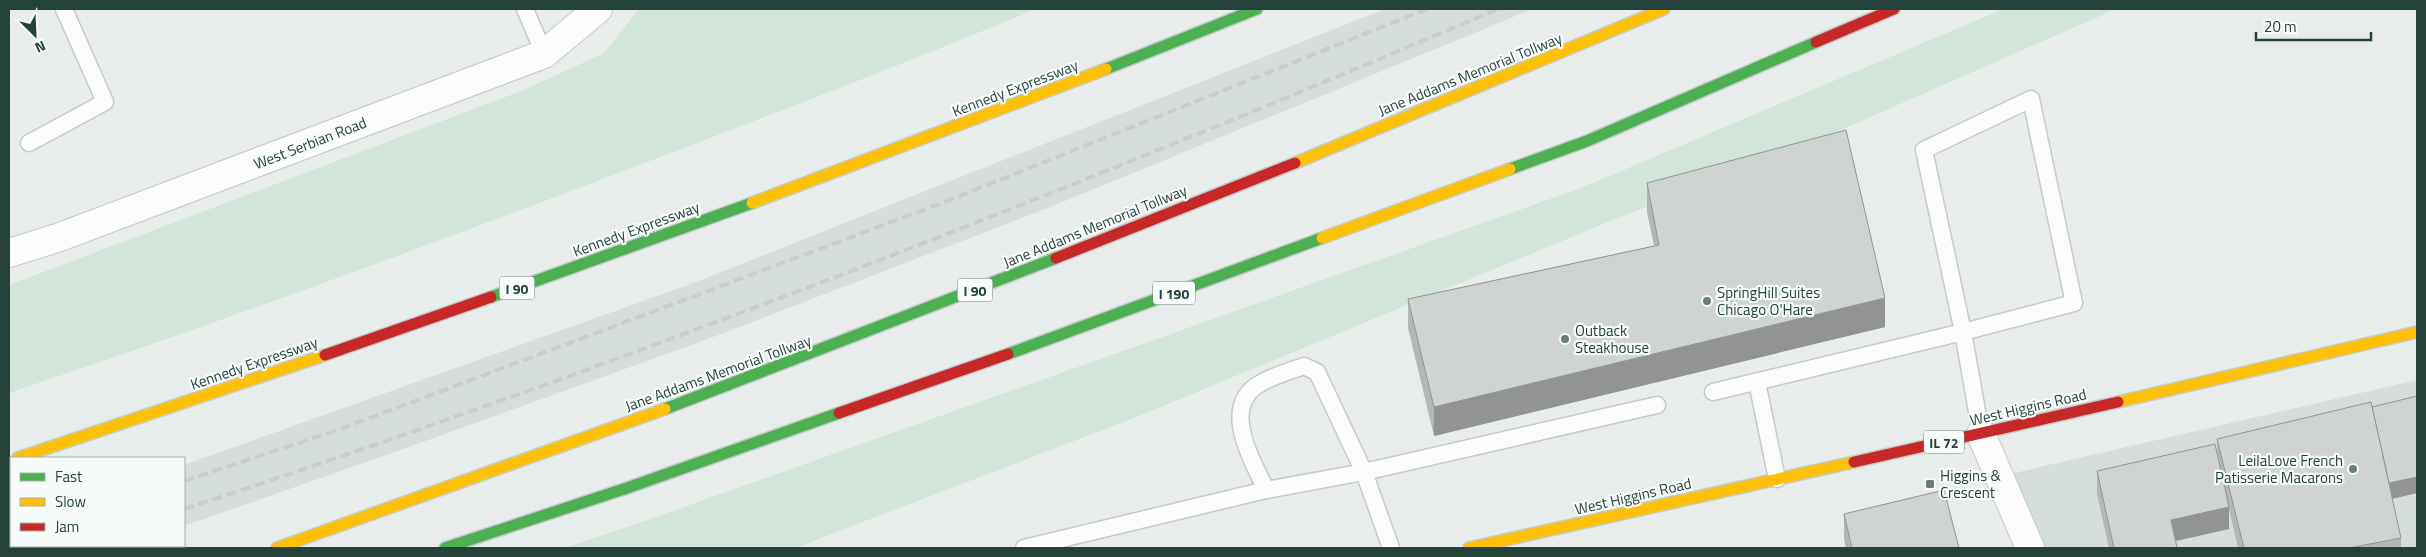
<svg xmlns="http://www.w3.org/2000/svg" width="2426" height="557" font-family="'Titillium Web',sans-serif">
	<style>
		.built { fill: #d6dedb }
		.green { fill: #d1e6d8 }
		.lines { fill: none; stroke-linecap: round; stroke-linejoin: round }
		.lane-casing { stroke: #c5cac8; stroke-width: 19 }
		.street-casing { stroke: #c5cac8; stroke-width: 30 }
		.fast-casing { stroke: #c3ccc9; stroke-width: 14 }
		.slow-casing { stroke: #c3ccc9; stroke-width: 14 }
		.jam-casing { stroke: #c3ccc9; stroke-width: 14 }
		.lane { stroke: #fcfcfc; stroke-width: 16 }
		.street { stroke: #fcfcfc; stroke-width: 28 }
		.fast { stroke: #4caf50; stroke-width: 11 }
		.slow { stroke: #ffc107; stroke-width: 11 }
		.jam { stroke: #c62828; stroke-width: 11 }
		.rail { stroke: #c9cdcc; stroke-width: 4; stroke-dasharray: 10 5; stroke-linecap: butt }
		.wall { fill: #b2b6b5 }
		.shaded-wall { fill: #919493 }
		.building { fill: #cfd4d2; stroke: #919493 }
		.poi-dot { fill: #697e78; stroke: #f7fbf9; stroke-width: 2 }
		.labels { text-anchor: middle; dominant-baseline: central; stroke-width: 4.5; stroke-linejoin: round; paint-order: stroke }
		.shield { fill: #f7fbf9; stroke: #637a73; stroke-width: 1 }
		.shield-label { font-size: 14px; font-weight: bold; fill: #24423a }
		.street-label { font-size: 15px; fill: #24423a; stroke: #f7fbf9 }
		.poi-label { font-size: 15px; fill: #24423a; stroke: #f7fbf9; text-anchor: start }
	</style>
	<rect width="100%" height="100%" fill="#e8edeb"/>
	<g class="built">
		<polygon points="1385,9 1533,9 1048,208 708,339 406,448 184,526 184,465 688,285"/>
		<polygon points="2417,380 2417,548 2020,548 1988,479"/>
		<polygon points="11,523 11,546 124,546 116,548 9,548 9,524"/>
	</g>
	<g class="green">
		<path d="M 639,9 L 1036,9 C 894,68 750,123 605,178 C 408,253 209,326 9,393 L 9,285 L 524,90 L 604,53 Z"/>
		<polygon points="2003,9 2116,9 1843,129 1608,222 1139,416 795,548 564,548 639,523 1581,188"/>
	</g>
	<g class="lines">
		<g class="lane-casing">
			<g id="lane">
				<polyline points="525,9 544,54"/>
				<polyline points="29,143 105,102 64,9"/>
				<polyline points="1757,382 1777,479"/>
				<polyline points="1713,392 1963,332 2074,303 2031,99 1924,150 1963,332 1981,434"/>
				<path d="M 1266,490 C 1252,459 1219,406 1261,383 C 1275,375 1290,371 1304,366 L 1317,372 L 1364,472 L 1391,548"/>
				<polyline points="1024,548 1266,490 1364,472 1657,405"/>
			</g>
		</g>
		<g class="street-casing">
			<g id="street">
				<polyline points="9,253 60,237 544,54 598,9"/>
				<polyline points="1981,434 2030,548"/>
			</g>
		</g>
		<g class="fast-casing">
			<g id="fast">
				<polyline points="1106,69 1257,9"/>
				<polyline points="1510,169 1587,141 1816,42"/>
				<polyline points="491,297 752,203"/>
				<polyline points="1008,354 1322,238"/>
				<polyline points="665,409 1056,258"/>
				<polyline points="445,548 627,488 839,413"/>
			</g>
		</g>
		<g class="slow-casing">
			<g id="slow">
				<polyline points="1295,163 1664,9"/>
				<polyline points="752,203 1106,69"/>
				<polyline points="1322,238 1510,169"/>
				<polyline points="2118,402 2417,332"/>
				<polyline points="18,458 325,355"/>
				<polyline points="277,548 665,409"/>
				<polyline points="1469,548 1854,462"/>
			</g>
		</g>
		<g class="jam-casing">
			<g id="jam">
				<polyline points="1816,42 1894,9"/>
				<polyline points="1056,258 1295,163"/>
				<polyline points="325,355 491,297"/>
				<polyline points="839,413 1008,354"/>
				<polyline points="1854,462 2118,402"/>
			</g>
		</g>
		<use href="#lane" class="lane"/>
		<use href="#street" class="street"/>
		<use href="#fast" class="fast"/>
		<use href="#slow" class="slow"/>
		<use href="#jam" class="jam"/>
		<g class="rail">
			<polyline points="184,481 338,430 942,203 1427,9"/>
			<path d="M 184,509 C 629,363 1067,192 1498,9"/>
			<polyline points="9,538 11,537"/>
			<polyline points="63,548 71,546"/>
		</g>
	</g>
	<g class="wall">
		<polygon points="1647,183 1885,327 1434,436 1408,328 1408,299 1654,246 1647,212"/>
		<polygon points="2417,396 2417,493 2392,499 2401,538 2401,548 2238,548 2229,509 2229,529 2176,541 2177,548 2109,548 2097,494 2097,471 2217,454 2217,439 2372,407"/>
		<polygon points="1844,514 1959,548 1846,548 1844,539"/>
	</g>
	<g class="shaded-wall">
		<polygon points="1885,298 1885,327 1434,436 1434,407"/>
		<polygon points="2417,477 2417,493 2387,500 2387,483"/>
		<polygon points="2229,507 2229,529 2171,542 2171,520"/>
	</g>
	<g class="building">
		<polygon points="1846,130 1885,298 1434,407 1408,299 1659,245 1647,183"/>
		<polygon points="2417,396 2417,477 2389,483 2372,407"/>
		<polygon points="2371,402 2401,538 2349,548 2244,548 2217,439"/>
		<polygon points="2215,444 2229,507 2171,520 2177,548 2114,548 2097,471"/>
		<polygon points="1944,490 1959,548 1852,548 1844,514"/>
	</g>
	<g class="poi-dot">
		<circle cx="1707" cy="301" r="5"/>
		<circle cx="1565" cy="339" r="5"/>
		<circle cx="2353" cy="469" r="5"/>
		<rect x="1925" y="479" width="10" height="10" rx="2.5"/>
	</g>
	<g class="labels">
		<g class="shield">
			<rect x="499.5" y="276.5" width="35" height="23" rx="4"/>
			<rect x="957.5" y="278.5" width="35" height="23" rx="4"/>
			<rect x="1153" y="281.5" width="42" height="23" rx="4"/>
			<rect x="1924" y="430.5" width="40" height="23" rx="4"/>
		</g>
		<g class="shield-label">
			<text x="517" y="288">I 90</text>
			<text x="975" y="290">I 90</text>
			<text x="1174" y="293">I 190</text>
			<text x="1944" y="442">IL 72</text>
		</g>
		<g class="street-label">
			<text transform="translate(1470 74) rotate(-22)">Jane Addams Memorial Tollway</text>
			<text transform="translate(1015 88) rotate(-21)">Kennedy Expressway</text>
			<text transform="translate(310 143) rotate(-21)">West Serbian Road</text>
			<text transform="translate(1095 226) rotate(-22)">Jane Addams Memorial Tollway</text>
			<text transform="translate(636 229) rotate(-20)">Kennedy Expressway</text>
			<text transform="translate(254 363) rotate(-19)">Kennedy Expressway</text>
			<text transform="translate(718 373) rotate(-20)">Jane Addams Memorial Tollway</text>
			<text transform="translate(2028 407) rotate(-13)">West Higgins Road</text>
			<text transform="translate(1633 496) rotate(-13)">West Higgins Road</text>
		</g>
		<g class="poi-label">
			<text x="1717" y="292">SpringHill Suites<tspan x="1717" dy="17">Chicago O'Hare</tspan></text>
			<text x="1575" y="330">Outback<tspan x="1575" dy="17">Steakhouse</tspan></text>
			<text x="2343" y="460" text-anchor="end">LeilaLove French<tspan x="2343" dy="17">Patisserie Macarons</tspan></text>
			<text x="1940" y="475">Higgins &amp;<tspan x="1940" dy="17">Crescent</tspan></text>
		</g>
	</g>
	<rect width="2426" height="557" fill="none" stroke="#24423a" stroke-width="20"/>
	<rect x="10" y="457" width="175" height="90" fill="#f7fbf9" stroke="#a3b1ad"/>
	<rect x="20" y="473" width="25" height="8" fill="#4caf50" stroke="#a3b1ad"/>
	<text x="55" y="482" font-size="15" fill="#24423a">Fast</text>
	<rect x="20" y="498" width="25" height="8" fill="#ffc107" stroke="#a3b1ad"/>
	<text x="55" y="507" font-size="15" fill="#24423a">Slow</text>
	<rect x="20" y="523" width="25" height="8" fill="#c62828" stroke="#a3b1ad"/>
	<text x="55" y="532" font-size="15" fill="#24423a">Jam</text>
	<g transform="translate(35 35) rotate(156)" stroke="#f7fbf9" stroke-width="4" paint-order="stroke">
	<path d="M0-4L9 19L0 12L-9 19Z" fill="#24423a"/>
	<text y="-8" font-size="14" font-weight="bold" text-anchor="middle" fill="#24423a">N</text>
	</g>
	<path d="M2256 32v8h115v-8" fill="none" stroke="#24423a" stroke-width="2.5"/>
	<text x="2264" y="32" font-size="15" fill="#24423a" stroke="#f7fbf9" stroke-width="4" paint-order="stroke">20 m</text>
</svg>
